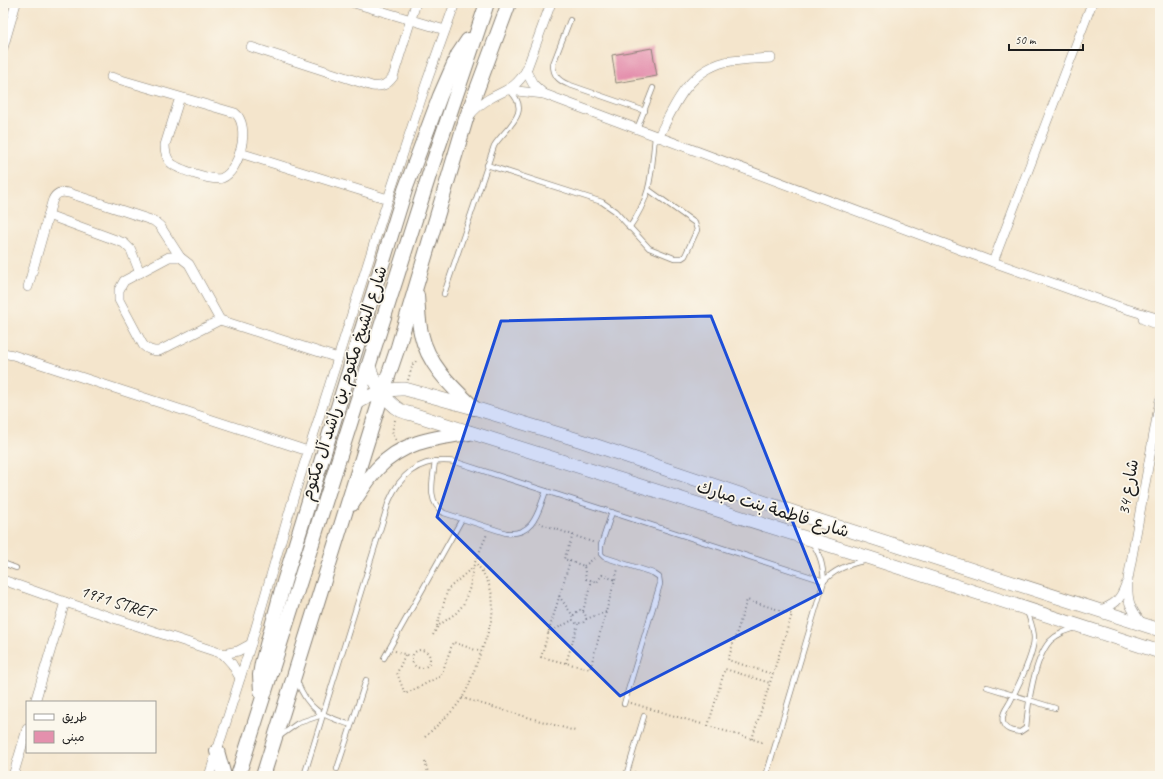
<svg xmlns="http://www.w3.org/2000/svg" width="1163" height="779" font-family="Caveat,'Playpen Sans Arabic',sans-serif">
	<style>
		.building { fill: #e490ad }
		.lines { fill: none; stroke-linecap: round; stroke-linejoin: round }
		.lane-casing { stroke: #888074; stroke-width: 6 }
		.street-casing { stroke: #888074; stroke-width: 10 }
		.secondary-casing { stroke: #888074; stroke-width: 14 }
		.primary-casing { stroke: #888074; stroke-width: 16 }
		.path { stroke: #888074; stroke-width: 2; stroke-dasharray: 1 3; stroke-linecap: butt }
		.lane { stroke: #fff; stroke-width: 4.5 }
		.street { stroke: #fff; stroke-width: 9 }
		.secondary { stroke: #fff; stroke-width: 13 }
		.primary { stroke: #fff; stroke-width: 14 }
		.marked { fill: #1d4ed8; fill-opacity: 0.2; stroke: #1d4ed8; stroke-width: 3; stroke-linejoin: round }
		.labels { text-anchor: middle; dominant-baseline: central; stroke-width: 3.5; stroke-linejoin: round; paint-order: stroke }
		.street-label { font-size: 17px; fill: #1c1c1c; stroke: #fbf7ec }
	</style>
	<rect width="100%" height="100%" fill="#fbf7ec"/>
	<filter id="ink" filterUnits="userSpaceOnUse"><feTurbulence type="fractalNoise" baseFrequency=".025" numOctaves="2"/><feDisplacementMap in="SourceGraphic" scale="8" xChannelSelector="R" yChannelSelector="G"/><feConvolveMatrix kernelMatrix="1 2 1 2 8 2 1 2 1" color-interpolation-filters="sRGB"/></filter>
	<filter id="wash" filterUnits="userSpaceOnUse"><feTurbulence type="fractalNoise" baseFrequency=".012" numOctaves="4" result="noise"/><feDisplacementMap in="SourceGraphic" scale="16" xChannelSelector="R" yChannelSelector="G"/><feGaussianBlur stdDeviation="0.9" result="paint"/><feColorMatrix in="noise" values="0 0 0 0 0 0 0 0 0 0 0 0 0 0 0 0 0 1.4 0 .05"/><feComposite in="paint" operator="in"/></filter>
	<g filter="url(#wash)">
		<rect width="100%" height="100%" fill="#f4e5cc"/>
		<g id="blocks">
			<polygon class="building" points="652,48 657,76 616,83 612,55"/>
		</g>
	</g>
	<g filter="url(#ink)">
		<use href="#blocks" fill-opacity="0" stroke="#888074" stroke-width="1"/>
		<g class="lines">
			<g class="lane-casing">
				<g id="lane">
					<path d="M 570,20 L 553,64 C 553,75 558,80 567,84 L 645,111"/>
					<polyline points="637,129 653,88"/>
					<polyline points="487,165 602,202 615,211 649,248 674,258 682,258 685,256 697,230 695,223 649,190"/>
					<path d="M 629,228 C 652,196 651,174 655,137"/>
					<path d="M 444,294 L 494,146 C 505,128 533,113 510,91"/>
					<path d="M 435,461 C 433,480 426,501 444,513 L 506,533 C 534,536 538,512 546,491"/>
					<polyline points="612,512 601,545 601,554 604,557 653,573 659,577 660,584 624,704"/>
					<polyline points="3,563 16,568"/>
					<path d="M 824,581 C 835,569 848,564 864,561"/>
					<path d="M 1027,611 C 1030,620 1034,629 1034,638 C 1034,655 1018,686 1010,702 C 1007,707 1001,715 1003,722 C 1004,730 1013,731 1020,732 L 1026,728 C 1028,704 1034,659 1050,641 C 1057,634 1066,631 1075,628"/>
					<polyline points="384,658 462,519"/>
					<path d="M 297,681 C 309,712 322,715 351,725"/>
					<polyline points="987,687 1055,708"/>
					<polyline points="280,736 298,723 322,715"/>
					<polyline points="337,769 366,680"/>
					<path d="M 304,776 L 389,501 C 402,470 424,457 456,462 L 824,581"/>
					<polyline points="626,776 644,716"/>
					<path d="M 766,776 L 824,581 C 823,567 821,555 812,543"/>
				</g>
			</g>
			<g class="street-casing">
				<g id="street">
					<polyline points="354,3 445,30"/>
					<path d="M 251,47 L 372,86 C 382,87 387,85 393,77 L 416,3"/>
					<polyline points="3,48 16,3"/>
					<polyline points="526,71 533,84 544,94"/>
					<path d="M 111,77 L 235,113 C 251,125 240,171 222,178 C 215,182 176,169 170,162 C 166,157 165,152 165,145 L 180,97"/>
					<polyline points="508,90 544,94 993,262 1117,306 1160,319"/>
					<path d="M 470,115 C 475,109 482,103 489,99 C 506,89 514,90 526,71 L 551,3"/>
					<path d="M 658,138 C 674,106 687,72 725,62 C 740,59 756,59 771,58"/>
					<polyline points="240,153 388,199"/>
					<polyline points="48,215 124,243 131,250 140,273"/>
					<path d="M 169,257 L 180,257 L 189,264 L 220,320 L 159,351 C 152,351 148,350 143,345 L 119,300 L 119,290 L 124,281 Z"/>
					<polyline points="993,262 1092,3"/>
					<path d="M 28,287 L 52,202 C 55,193 60,191 69,193 L 154,221 L 160,226 L 180,257"/>
					<polyline points="1143,319 1160,326"/>
					<polyline points="220,320 338,358"/>
					<polyline points="3,353 13,355 308,451"/>
					<polyline points="3,580 65,602 223,654 238,651 251,644"/>
					<path d="M 1099,611 C 1115,604 1120,601 1126,584"/>
					<path d="M 1142,624 C 1129,606 1127,602 1128,579 L 1160,400"/>
					<polyline points="223,654 232,664 240,678"/>
					<polyline points="35,702 65,602"/>
					<polyline points="13,776 27,729"/>
					<polyline points="209,776 251,644 294,496 338,358 388,199 427,81 455,3"/>
				</g>
			</g>
			<g class="secondary-casing">
				<g id="secondary">
					<path d="M 369,366 C 373,380 386,402 400,410 C 403,412 408,413 412,414 L 873,559 L 1160,652"/>
					<path d="M 357,403 C 371,394 388,388 405,389 L 474,408 L 582,441 L 817,520 L 1160,630"/>
				</g>
			</g>
			<g class="primary-casing">
				<g id="primary">
					<path d="M 417,295 C 418,308 418,320 421,333 C 428,365 451,386 474,408"/>
					<path d="M 352,504 C 360,492 368,479 377,469 C 403,441 434,438 469,433"/>
					<polyline points="261,691 260,675 262,663 284,582 405,190 440,96 458,55 468,40"/>
					<polyline points="217,751 224,776"/>
					<polyline points="238,776 432,166 487,3"/>
					<polyline points="263,776 383,391 398,347 466,119 509,3"/>
				</g>
			</g>
			<g class="path">
				<polyline points="408,380 413,364 418,359"/>
				<polyline points="395,420 392,431 396,441"/>
				<polyline points="539,523 595,543"/>
				<polyline points="573,535 564,559 570,561 541,657 590,669 618,569"/>
				<polyline points="570,561 584,566 586,579 597,582 602,575 615,580"/>
				<polyline points="584,566 596,557"/>
				<polyline points="559,596 573,616 573,620 576,623 583,623 586,619 585,613 580,610 575,613 573,616"/>
				<polyline points="583,611 592,580"/>
				<polyline points="586,619 606,612"/>
				<polyline points="437,626 448,589 473,567"/>
				<polyline points="548,633 573,620"/>
				<polyline points="433,635 438,626 456,613 463,605 470,587 473,567 487,534"/>
				<circle cx="421" cy="659" r="9"/>
				<polyline points="395,651 413,657"/>
				<polyline points="405,655 397,673 405,694 441,676 453,642 481,652"/>
				<polyline points="566,663 578,624"/>
				<polyline points="462,698 575,731"/>
				<polyline points="631,703 762,742"/>
				<polyline points="708,726 725,669 770,683"/>
				<path d="M 425,737 C 437,725 451,714 461,700 C 469,688 473,673 478,660 C 492,622 504,597 475,562"/>
				<polyline points="752,739 792,614 747,600 728,660 772,674"/>
				<polyline points="425,762 429,776"/>
				<polyline points="634,772 646,776"/>
			</g>
			<use href="#lane" class="lane"/>
			<use href="#street" class="street"/>
			<use href="#secondary" class="secondary"/>
			<use href="#primary" class="primary"/>
		</g>
	</g>
	<path class="marked" d="M 711,316 L 821,593 L 620,696 L 437,517 L 501,321 Z"/>
	<g class="labels">
		<g class="street-label">
			<text transform="translate(344 383) rotate(-72)">شارع الشيخ مكتوم بن راشد آل مكتوم</text>
			<text transform="translate(1128 487) rotate(-80)">شارع 34</text>
			<text transform="translate(773 509) rotate(17)">شارع فاطمة بنت مبارك</text>
			<text transform="translate(117 602) rotate(18)">1971 STRET</text>
		</g>
	</g>
	<rect width="1163" height="779" fill="none" stroke="#fbf7ec" stroke-width="16"/>
	<rect x="26" y="701" width="130" height="52" fill="#fbf7ec" stroke="#a29f99"/>
	<rect x="34" y="714" width="20" height="6" fill="#ffffff" stroke="#a29f99"/>
	<text x="62" y="721" font-size="12" fill="#1c1c1c">طريق</text>
	<rect x="34" y="731" width="20" height="12" fill="#e490ad" stroke="#a29f99"/>
	<text x="62" y="741" font-size="12" fill="#1c1c1c">مبنى</text>
	<path d="M1009 44v6h74v-6" fill="none" stroke="#1c1c1c" stroke-width="2"/>
	<text x="1015" y="44" font-size="12" fill="#1c1c1c" stroke="#fbf7ec" stroke-width="3" paint-order="stroke">50 m</text>
</svg>
